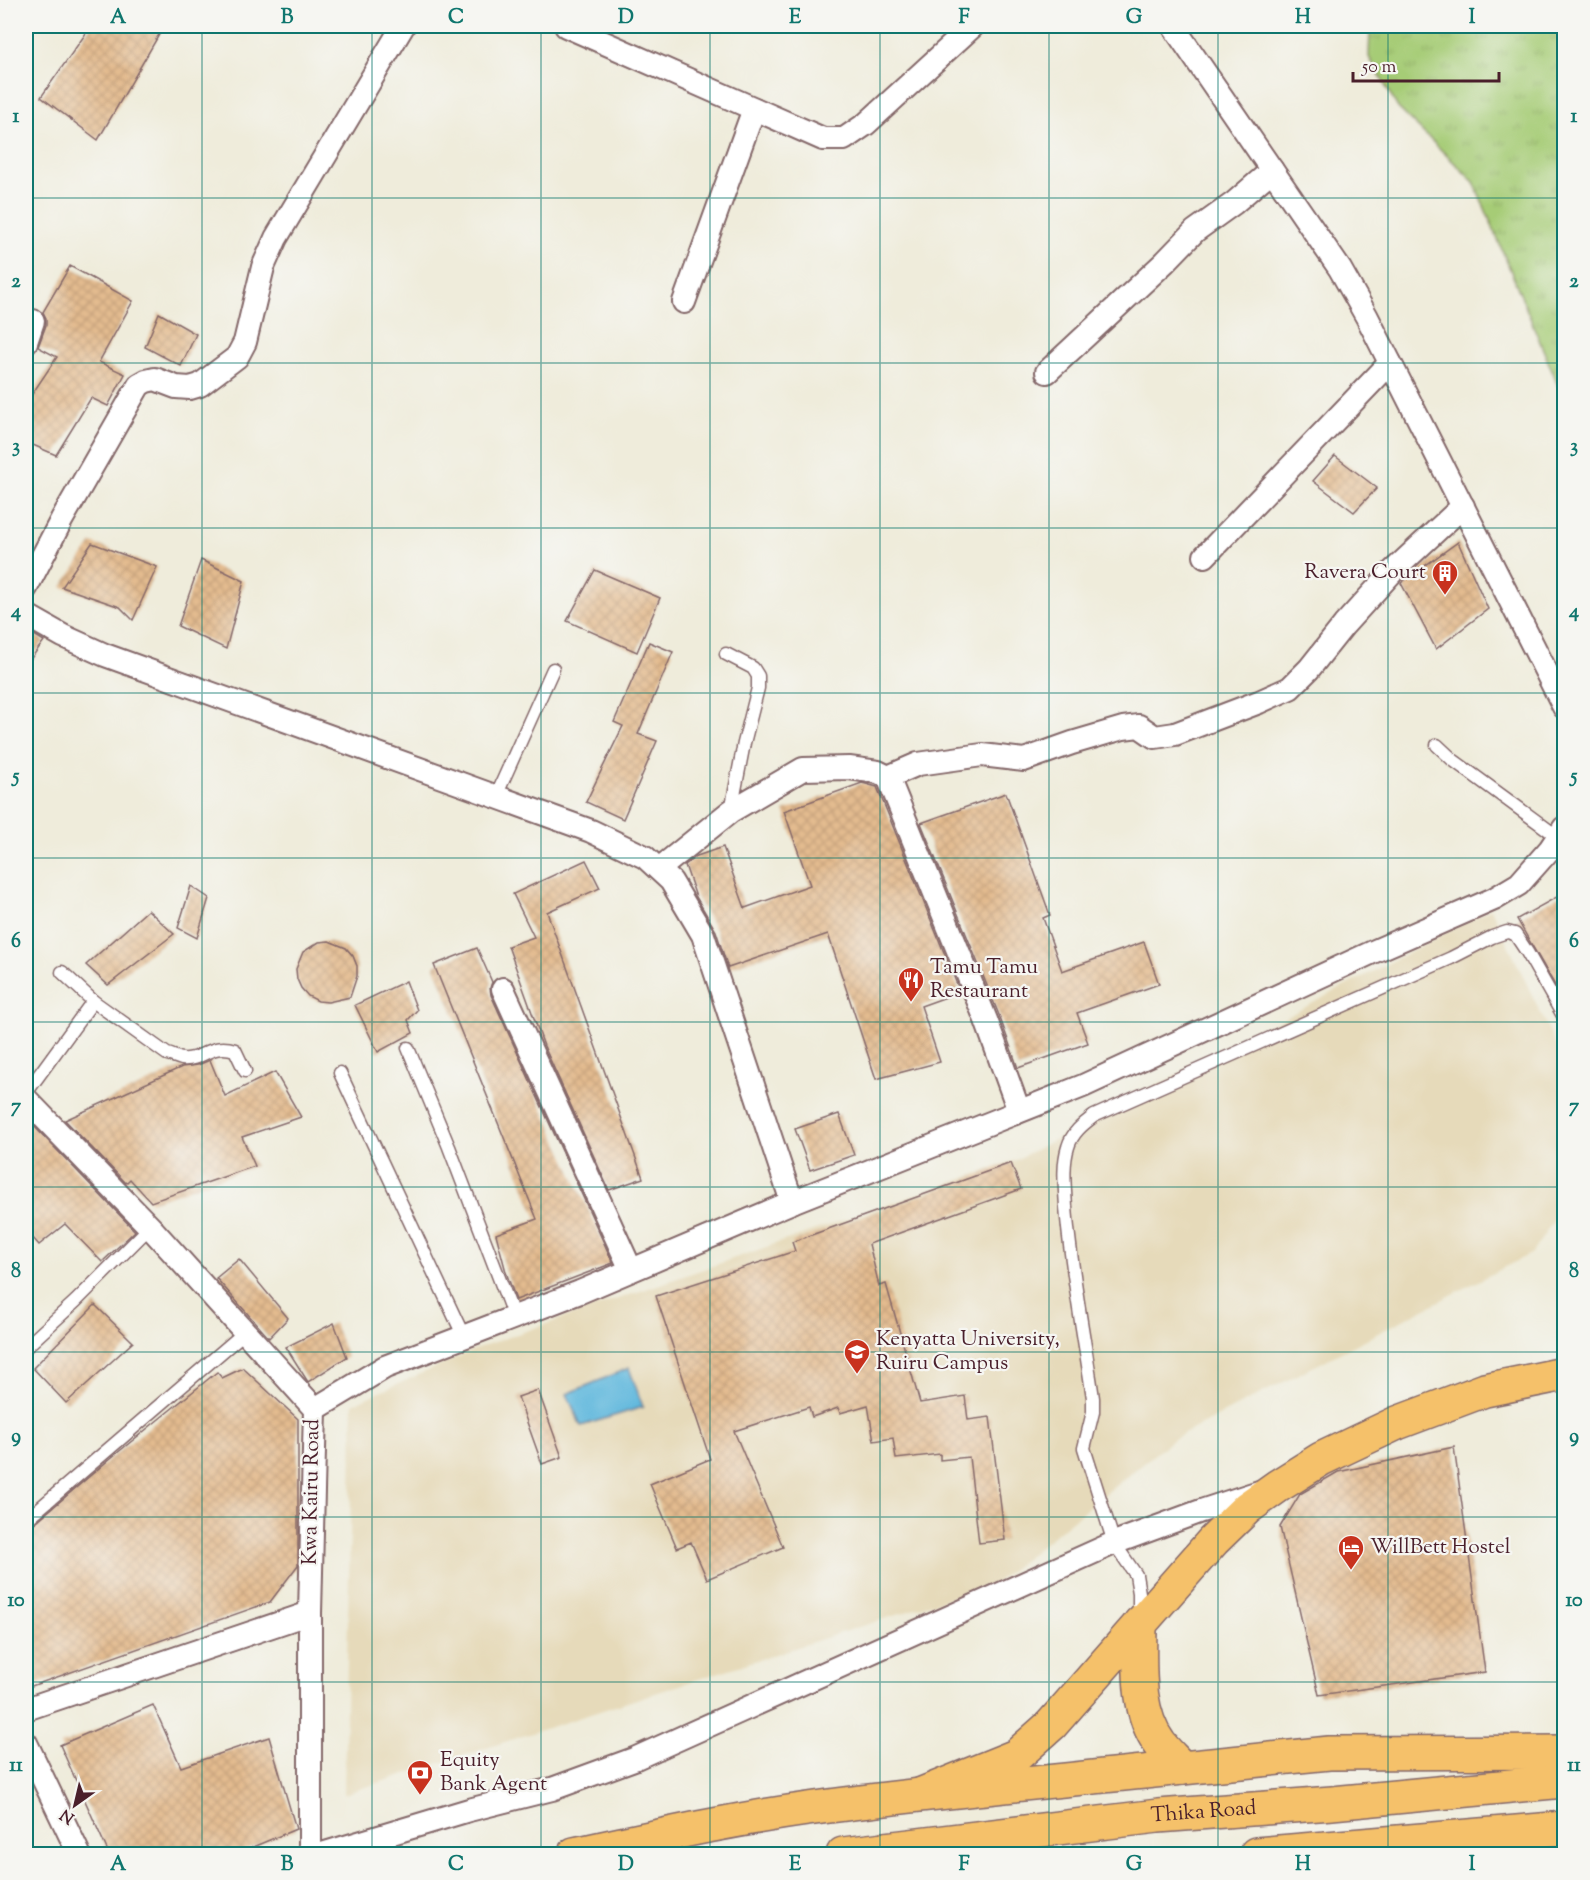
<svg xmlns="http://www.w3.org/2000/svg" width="1590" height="1880" font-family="'Sorts Mill Goudy',serif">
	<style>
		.built { fill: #e6daba }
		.grass { fill: url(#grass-tufts); stroke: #787650; stroke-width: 1.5 }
		.water { fill: #60b8dd; stroke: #556c84; stroke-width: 1.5 }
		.building { fill: url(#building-cross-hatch) }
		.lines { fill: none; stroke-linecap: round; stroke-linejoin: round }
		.service-casing { stroke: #846769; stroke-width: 15 }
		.minor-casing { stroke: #846769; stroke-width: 26 }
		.primary-casing { stroke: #846769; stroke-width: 36 }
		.trunk-casing { stroke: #846769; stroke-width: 36 }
		.service { stroke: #fff; stroke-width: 12 }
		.minor { stroke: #fff; stroke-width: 22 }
		.primary { stroke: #f5c16b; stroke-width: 33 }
		.trunk { stroke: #f5c16b; stroke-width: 33 }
		.grid { fill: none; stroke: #0f766e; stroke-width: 1.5; stroke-opacity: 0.55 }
		.labels { text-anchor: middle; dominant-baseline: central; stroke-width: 4.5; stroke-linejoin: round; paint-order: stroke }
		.poi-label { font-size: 21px; fill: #4a1f2b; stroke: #f6f6f2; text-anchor: start }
		.street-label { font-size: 21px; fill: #4a1f2b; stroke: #f6f6f2 }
		.neatline { fill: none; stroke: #0f766e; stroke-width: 2 }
		.grid-label { font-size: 20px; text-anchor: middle; font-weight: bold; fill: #0f766e }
	</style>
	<defs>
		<pattern id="grass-tufts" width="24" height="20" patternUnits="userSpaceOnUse" patternTransform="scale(1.5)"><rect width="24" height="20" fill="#a6cc76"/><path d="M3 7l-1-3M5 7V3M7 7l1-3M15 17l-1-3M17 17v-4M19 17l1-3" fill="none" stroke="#90af66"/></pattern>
		<pattern id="building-cross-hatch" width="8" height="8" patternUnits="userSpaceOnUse" patternTransform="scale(1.5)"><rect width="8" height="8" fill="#e3bb8f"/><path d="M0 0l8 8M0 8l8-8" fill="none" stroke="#c4a07c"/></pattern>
	</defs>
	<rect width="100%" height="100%" fill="#f6f6f2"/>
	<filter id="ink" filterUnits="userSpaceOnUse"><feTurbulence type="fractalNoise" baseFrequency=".0167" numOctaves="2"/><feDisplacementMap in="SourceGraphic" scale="12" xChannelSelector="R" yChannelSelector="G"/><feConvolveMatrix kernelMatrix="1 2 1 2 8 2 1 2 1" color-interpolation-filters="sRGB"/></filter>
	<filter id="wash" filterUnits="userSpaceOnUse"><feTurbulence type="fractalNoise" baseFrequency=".008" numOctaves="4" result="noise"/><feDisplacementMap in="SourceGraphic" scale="24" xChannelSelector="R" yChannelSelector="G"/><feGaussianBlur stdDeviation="1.35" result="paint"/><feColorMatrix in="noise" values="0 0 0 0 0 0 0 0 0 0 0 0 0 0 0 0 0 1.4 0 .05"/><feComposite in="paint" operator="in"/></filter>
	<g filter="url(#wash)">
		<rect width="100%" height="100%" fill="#efecdb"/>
		<polygon class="built" points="1491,909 1564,1062 1564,1205 1532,1253 1172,1440 995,1583 344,1794 353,1404 483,1346 1016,1160"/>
		<polygon class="grass" points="1370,26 1564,26 1564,400 1474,182 1398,108 1369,57"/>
		<polygon class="water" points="629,1368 643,1407 581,1426 567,1394"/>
		<g id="blocks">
			<g class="building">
				<polygon points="91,26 164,26 98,140 41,97"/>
				<polygon points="70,266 133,301 99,362 125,374 108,406 91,398 56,455 26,442 26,403 57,357 38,347 46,325 46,318 43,312"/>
				<polygon points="159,313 196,334 181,366 145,347"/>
				<polygon points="1335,456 1377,488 1354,512 1313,481"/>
				<polygon points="1458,542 1488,609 1436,649 1401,583"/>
				<polygon points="92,543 157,567 133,620 120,607 62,587"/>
				<polygon points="201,560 244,581 226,649 178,626"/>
				<polygon points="595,570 660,598 637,652 567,621"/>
				<polygon points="26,630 44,641 26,665"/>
				<polygon points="649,642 673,652 638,734 657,741 623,819 586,802 623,726 614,722"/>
				<polygon points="862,783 877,787 960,992 921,1006 940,1062 876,1079 828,934 728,968 716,931 696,897 685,865 697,856 723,847 745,908 810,885 784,811"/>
				<polygon points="1006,793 1050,915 1043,918 1062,971 1144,942 1159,984 1077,1013 1088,1043 1018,1068 999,1015 921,823"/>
				<polygon points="586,860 600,888 547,912 643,1178 609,1190 544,1046 508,946 534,937 513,894"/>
				<polygon points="191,886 209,898 197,938 178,928"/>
				<polygon points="1564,893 1564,1001 1517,919"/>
				<polygon points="148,910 174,934 108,985 86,965"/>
				<polygon points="329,941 346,948 353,956 357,966 357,976 350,997 328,1002 318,1001 308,996 301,988 297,979 296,969 303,952 319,942"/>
				<polygon points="477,948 492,982 490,988 491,995 613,1263 516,1300 506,1272 496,1234 537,1219 434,965"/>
				<polygon points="406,981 417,1010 408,1020 413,1033 378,1052 355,1005"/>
				<polygon points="210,1060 225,1096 275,1072 301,1117 242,1137 255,1166 151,1202 130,1179 126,1183 65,1120 182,1067 198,1065"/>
				<polygon points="839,1114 854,1155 810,1170 795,1129"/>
				<polygon points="26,1118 135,1231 102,1262 65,1224 39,1245 26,1230"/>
				<polygon points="1011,1163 1021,1189 869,1244 879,1286 886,1284 920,1403 965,1396 968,1420 990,1417 1005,1540 979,1543 969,1457 940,1460 940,1454 896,1459 893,1438 874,1441 868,1405 840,1413 838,1408 812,1417 809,1407 734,1431 783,1547 707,1579 691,1542 677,1548 650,1484 710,1459 656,1296 795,1251 792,1242"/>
				<polygon points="239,1259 288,1318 269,1338 216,1278"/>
				<polygon points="95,1305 133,1342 66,1403 33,1368"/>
				<polygon points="334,1323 347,1357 308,1382 286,1347"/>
				<polygon points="243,1368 298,1419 298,1565 270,1602 26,1688 26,1528 31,1526 111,1458 217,1372 222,1378"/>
				<polygon points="538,1390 562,1457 542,1464 518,1397"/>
				<polygon points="1454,1447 1485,1672 1319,1695 1280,1527 1300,1494 1338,1472"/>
				<polygon points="153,1705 181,1767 269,1737 296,1829 236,1854 109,1854 60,1745"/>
			</g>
		</g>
	</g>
	<g filter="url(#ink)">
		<use href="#blocks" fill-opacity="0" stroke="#846769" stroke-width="1.5"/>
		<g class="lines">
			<g class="service-casing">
				<g id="service">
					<polyline points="726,654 753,668 758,676 758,688 744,743 731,811"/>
					<polyline points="1437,745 1453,760 1558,837"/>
					<polyline points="496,796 553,669"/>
					<polyline points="62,972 93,1001"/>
					<polyline points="408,1048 449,1147 514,1317"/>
					<polyline points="340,1073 464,1337"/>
					<path d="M 26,1093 L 93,1001 L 167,1054 C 172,1055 177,1058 182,1059 C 203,1061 210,1042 235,1050 L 245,1071"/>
					<polyline points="26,1347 76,1301 150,1227"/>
					<polyline points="26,1520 245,1332"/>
					<path d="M 1139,1615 L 1139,1593 L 1136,1575 L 1114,1543 L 1084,1448 L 1093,1412 L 1093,1398 C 1084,1335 1071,1271 1066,1207 C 1065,1188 1062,1166 1068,1147 C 1072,1133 1082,1125 1094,1116 L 1451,958 L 1492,937 L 1507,932 L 1515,934 L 1527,952 L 1564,1017"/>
				</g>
			</g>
			<g class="minor-casing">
				<g id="minor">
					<polyline points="566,26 823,139 844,139 866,124 973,26"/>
					<polyline points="1173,26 1340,269 1367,317 1564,707"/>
					<polyline points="684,302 754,109"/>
					<polyline points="26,342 33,321"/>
					<polyline points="1047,372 1165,262 1195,231 1234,203 1272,170"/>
					<polyline points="1205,556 1390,363"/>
					<polyline points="26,588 62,519 139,385 146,381 155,379 176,387 190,388 200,385 237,357 245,342 263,267 276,238 403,26"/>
					<polyline points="26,615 63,636 105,655 591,831 645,857 671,881 703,935 792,1202"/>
					<polyline points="888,777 918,764 982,755 1024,760 1072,743 1123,728 1139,726 1155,737 1175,734 1259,702 1290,688 1309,669 1344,625 1393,571 1463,506"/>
					<polyline points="659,869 731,811 803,769 849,768 878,772 888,777 986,1020 1019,1111"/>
					<polyline points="503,989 631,1270"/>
					<polyline points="26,1099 150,1227 315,1409 310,1613 310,1854"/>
					<polyline points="315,1409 385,1367 580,1292 792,1202 1083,1086 1375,951 1494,899 1519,884 1550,849 1564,828"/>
					<polyline points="26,1709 310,1613"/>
					<polyline points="26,1743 79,1854"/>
					<polyline points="322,1854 469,1810 552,1789 634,1759 1114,1543 1201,1511 1259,1492"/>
				</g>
			</g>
			<g class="primary-casing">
				<g id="primary">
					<path d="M 1140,1623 C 1140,1663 1135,1710 1160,1744 C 1167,1753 1175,1760 1182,1768"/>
					<polyline points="922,1794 1016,1756 1051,1725 1213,1541 1247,1508 1278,1486 1321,1459 1397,1423 1485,1390 1564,1374"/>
					<path d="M 574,1854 C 654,1837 734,1819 815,1808 C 937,1791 1060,1781 1182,1768"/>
				</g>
			</g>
			<g class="trunk-casing">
				<g id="trunk">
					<polyline points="1182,1768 1329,1753 1564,1752"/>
					<path id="s1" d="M 843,1854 L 1158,1816 L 1332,1803 L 1564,1781"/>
					<polyline points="1256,1854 1564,1828"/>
				</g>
			</g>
			<use href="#service" class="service"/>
			<use href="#minor" class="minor"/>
			<use href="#primary" class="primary"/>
			<use href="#trunk" class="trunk"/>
		</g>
	</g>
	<path class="grid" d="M 202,26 L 202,1854M 372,26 L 372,1854M 541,26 L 541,1854M 710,26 L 710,1854M 880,26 L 880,1854M 1049,26 L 1049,1854M 1218,26 L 1218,1854M 1388,26 L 1388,1854M 26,198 L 1564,198M 26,363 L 1564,363M 26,528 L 1564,528M 26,693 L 1564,693M 26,858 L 1564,858M 26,1022 L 1564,1022M 26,1187 L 1564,1187M 26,1352 L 1564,1352M 26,1517 L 1564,1517M 26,1682 L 1564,1682"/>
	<defs>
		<g id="building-pin" transform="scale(1.35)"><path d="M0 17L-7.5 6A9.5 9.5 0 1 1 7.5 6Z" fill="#c8321e" stroke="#f6f6f2"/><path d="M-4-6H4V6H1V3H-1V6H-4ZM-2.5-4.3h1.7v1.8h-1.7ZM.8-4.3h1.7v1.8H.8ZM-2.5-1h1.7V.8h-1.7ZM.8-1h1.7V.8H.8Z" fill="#fff"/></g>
		<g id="restaurant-pin" transform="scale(1.35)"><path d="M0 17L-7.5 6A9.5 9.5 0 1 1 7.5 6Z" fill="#c8321e" stroke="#f6f6f2"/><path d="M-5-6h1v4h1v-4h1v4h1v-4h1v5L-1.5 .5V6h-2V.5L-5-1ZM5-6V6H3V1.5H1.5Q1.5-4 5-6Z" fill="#fff"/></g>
		<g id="university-pin" transform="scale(1.35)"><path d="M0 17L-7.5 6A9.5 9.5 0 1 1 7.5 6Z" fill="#c8321e" stroke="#f6f6f2"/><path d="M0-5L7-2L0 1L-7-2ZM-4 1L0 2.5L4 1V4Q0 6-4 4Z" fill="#fff"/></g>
		<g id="hotel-pin" transform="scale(1.35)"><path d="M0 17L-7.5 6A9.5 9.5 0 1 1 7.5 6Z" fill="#c8321e" stroke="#f6f6f2"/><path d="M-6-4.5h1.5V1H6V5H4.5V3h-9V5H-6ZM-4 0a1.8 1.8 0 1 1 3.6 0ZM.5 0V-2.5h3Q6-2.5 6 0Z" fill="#fff"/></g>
		<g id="bank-pin" transform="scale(1.35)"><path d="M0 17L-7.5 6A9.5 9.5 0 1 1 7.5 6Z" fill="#c8321e" stroke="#f6f6f2"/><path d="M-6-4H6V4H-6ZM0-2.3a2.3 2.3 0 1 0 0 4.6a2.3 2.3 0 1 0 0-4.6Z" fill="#fff"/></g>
	</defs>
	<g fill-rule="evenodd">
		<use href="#building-pin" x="1445" y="573"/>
		<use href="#restaurant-pin" x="911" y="980"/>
		<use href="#university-pin" x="857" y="1352"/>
		<use href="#hotel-pin" x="1351" y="1548"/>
		<use href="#bank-pin" x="420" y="1773"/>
	</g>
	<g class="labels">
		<g class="poi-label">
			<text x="1426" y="573" text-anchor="end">Ravera Court</text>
			<text x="930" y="968">Tamu Tamu<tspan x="930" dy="24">Restaurant</tspan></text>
			<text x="876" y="1340">Kenyatta University,<tspan x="876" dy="24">Ruiru Campus</tspan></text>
			<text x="1370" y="1548">WillBett Hostel</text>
			<text x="440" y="1761">Equity<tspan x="440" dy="24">Bank Agent</tspan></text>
		</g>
		<g class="street-label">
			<text transform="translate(312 1492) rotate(-89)">Kwa Kairu Road</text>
			<text stroke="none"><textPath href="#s1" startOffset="363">Thika Road</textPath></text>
		</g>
	</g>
	<rect width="1590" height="1880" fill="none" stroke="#f6f6f2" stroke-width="66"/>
	<g transform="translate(75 1805) rotate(214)" stroke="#f6f6f2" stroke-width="4.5" paint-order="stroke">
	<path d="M0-4.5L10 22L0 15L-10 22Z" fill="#4a1f2b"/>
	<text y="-9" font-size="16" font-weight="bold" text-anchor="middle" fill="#4a1f2b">N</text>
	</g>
	<path d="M1353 72v9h146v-9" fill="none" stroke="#4a1f2b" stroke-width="3"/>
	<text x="1362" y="72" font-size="18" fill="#4a1f2b" stroke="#f6f6f2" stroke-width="4.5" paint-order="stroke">50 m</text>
	<rect x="33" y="33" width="1524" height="1814" class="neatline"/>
	<g class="grid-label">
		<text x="118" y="23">A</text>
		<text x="287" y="23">B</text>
		<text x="456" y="23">C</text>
		<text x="626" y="23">D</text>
		<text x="795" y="23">E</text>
		<text x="964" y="23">F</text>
		<text x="1134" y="23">G</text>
		<text x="1303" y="23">H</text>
		<text x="1472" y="23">I</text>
		<text x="16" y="122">1</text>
		<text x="1574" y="122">1</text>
		<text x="16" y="287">2</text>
		<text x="1574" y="287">2</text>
		<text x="16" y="452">3</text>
		<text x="1574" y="452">3</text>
		<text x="16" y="617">4</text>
		<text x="1574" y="617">4</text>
		<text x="16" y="782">5</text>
		<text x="1574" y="782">5</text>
		<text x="16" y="947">6</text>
		<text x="1574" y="947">6</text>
		<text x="16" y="1112">7</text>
		<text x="1574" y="1112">7</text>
		<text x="16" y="1277">8</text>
		<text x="1574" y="1277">8</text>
		<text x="16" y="1442">9</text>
		<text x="1574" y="1442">9</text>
		<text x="16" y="1606">10</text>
		<text x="1574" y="1606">10</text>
		<text x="16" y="1771">11</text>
		<text x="1574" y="1771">11</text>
		<text x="118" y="1870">A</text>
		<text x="287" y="1870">B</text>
		<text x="456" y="1870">C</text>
		<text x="626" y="1870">D</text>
		<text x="795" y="1870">E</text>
		<text x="964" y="1870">F</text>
		<text x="1134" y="1870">G</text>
		<text x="1303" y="1870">H</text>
		<text x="1472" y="1870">I</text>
	</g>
</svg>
